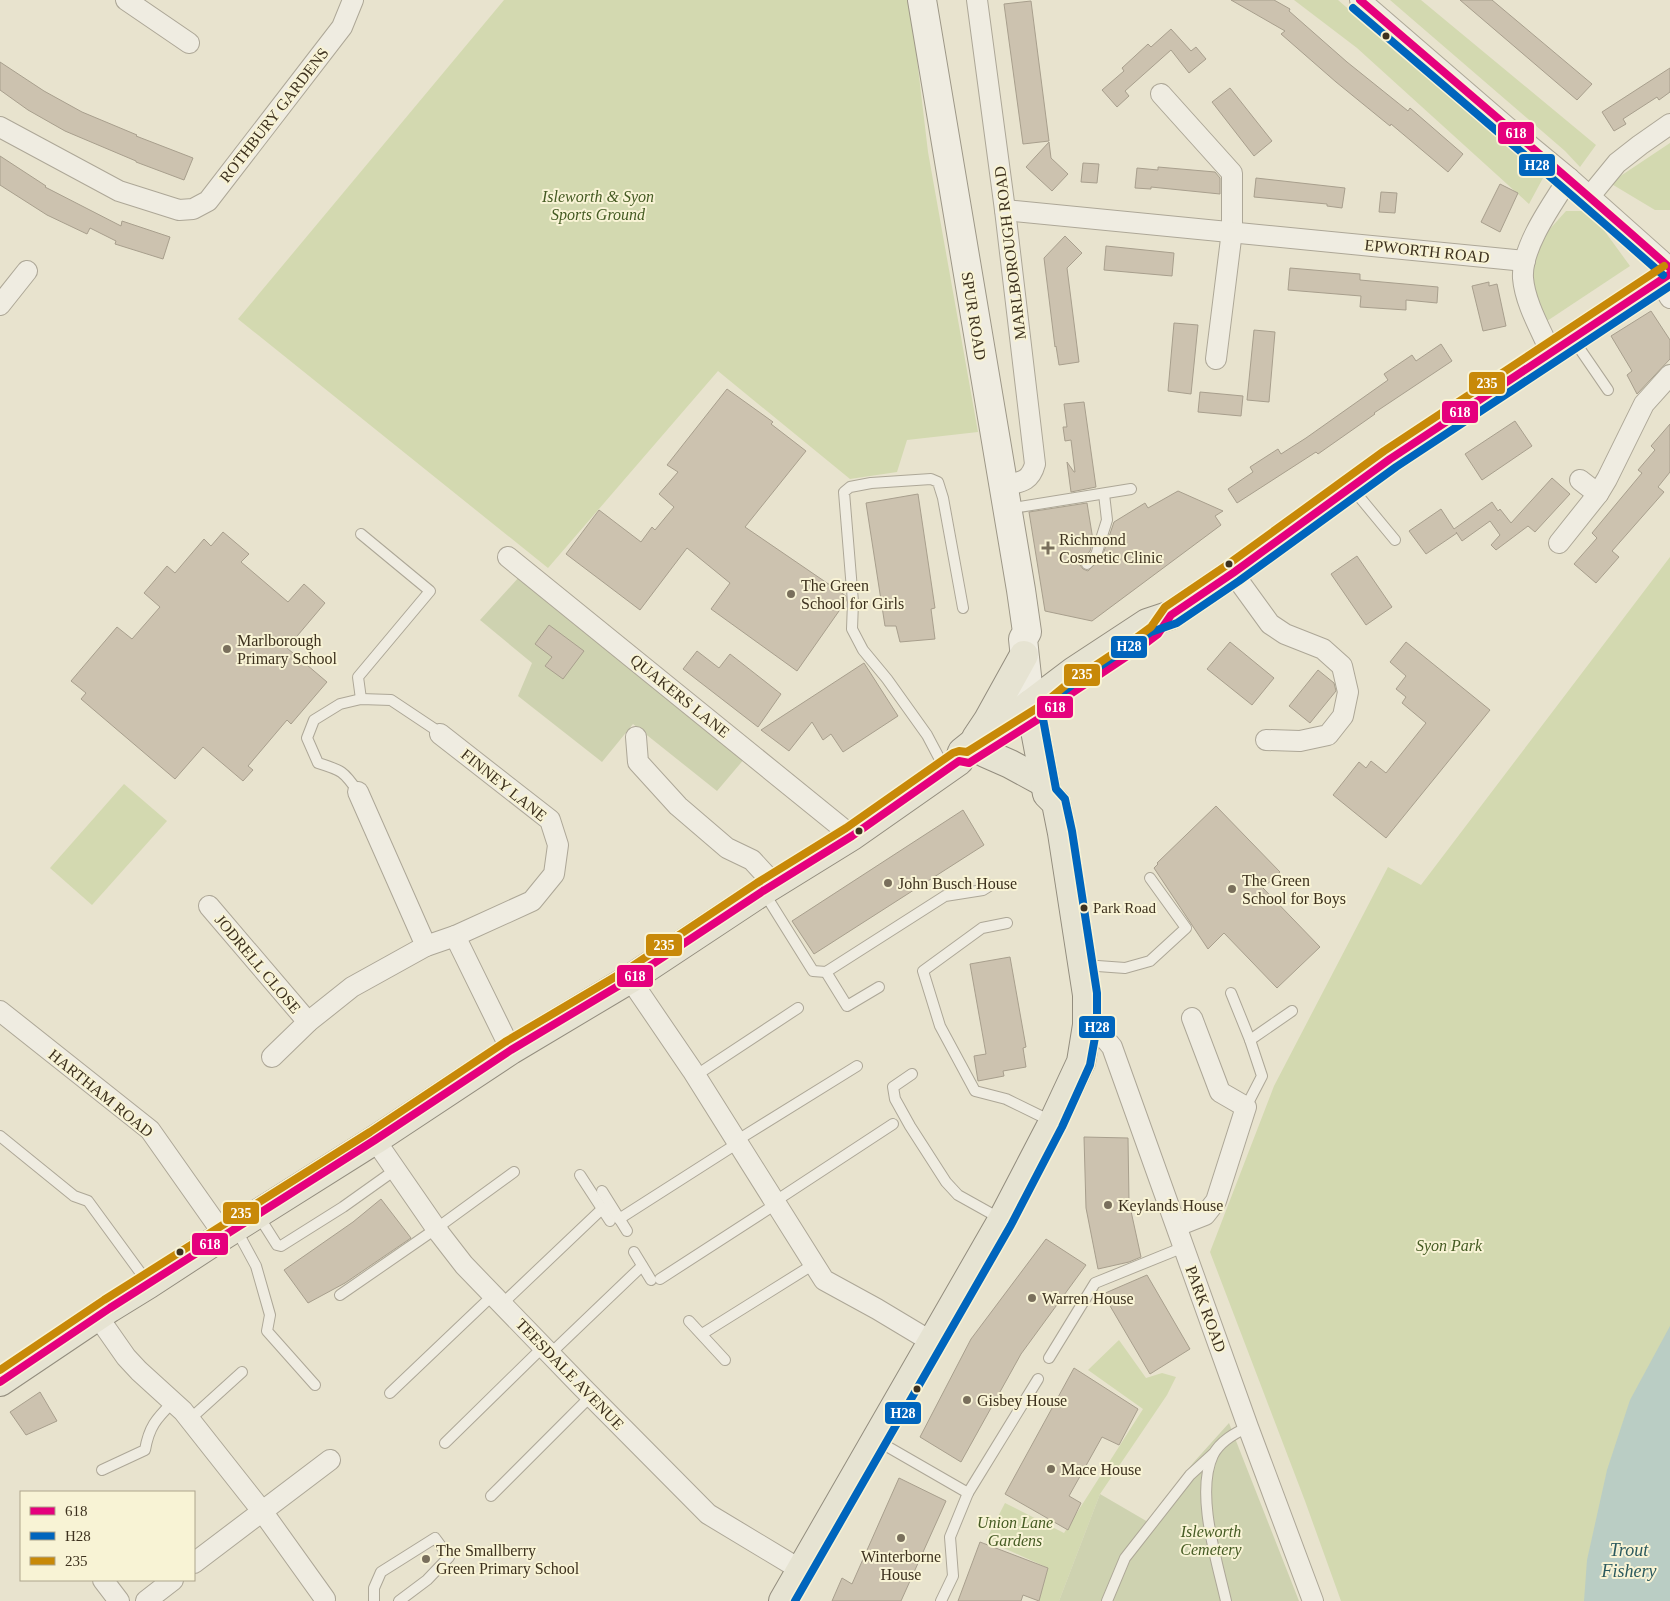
<svg xmlns="http://www.w3.org/2000/svg" width="1670" height="1601" font-family="Georgia,serif">
	<style>
		.green { fill: #d3d9b0 }
		.cemetery { fill: #ced2b0 }
		.water { fill: #bacdc4 }
		.building { fill: #ccc2af; stroke: #a89f8d }
		.lines { fill: none; stroke-linecap: round; stroke-linejoin: round }
		.lane-casing { stroke: #ada797; stroke-width: 12 }
		.street-casing { stroke: #ada797; stroke-width: 22 }
		.secondary-casing { stroke: #9d9787; stroke-width: 30 }
		.primary-casing { stroke: #938d7e; stroke-width: 30 }
		.lane { stroke: #efece1; stroke-width: 10 }
		.street { stroke: #efece1; stroke-width: 20 }
		.secondary { stroke: #efece1; stroke-width: 28 }
		.primary { stroke: #e6e3d2; stroke-width: 28 }
		.bus-1-casing { stroke: #f8f3d5; stroke-width: 11 }
		.bus-2-casing { stroke: #f8f3d5; stroke-width: 11 }
		.bus-3-casing { stroke: #f8f3d5; stroke-width: 11 }
		.bus-1 { stroke: #e5007d; stroke-width: 8 }
		.bus-2 { stroke: #0065bd; stroke-width: 8 }
		.bus-3 { stroke: #c88908; stroke-width: 8 }
		.bus-dot { fill: #3d311e; stroke: #f8f3d5; stroke-width: 2 }
		.poi-dot { fill: #796f5c; stroke: #f8f3d5; stroke-width: 2 }
		.labels { text-anchor: middle; dominant-baseline: central; stroke-width: 4; stroke-linejoin: round; paint-order: stroke }
		.bus-label { font-size: 15px; fill: #3d311e; stroke: #f8f3d5; text-anchor: start }
		.street-label { font-size: 16px; fill: #3d311e; stroke: #f8f3d5 }
		.park-label { font-size: 16px; font-style: italic; fill: #455b23; stroke: #f8f3d5 }
		.poi-label { font-size: 16px; fill: #3d311e; stroke: #f8f3d5; text-anchor: start }
		.water-label { font-size: 18px; font-style: italic; fill: #2c5a5e; stroke: #f8f3d5 }
		.line-badge { stroke: #f8f3d5; stroke-width: 2 }
		.badge-label { font-size: 14px; text-anchor: middle; font-weight: bold; fill: #fff }
	</style>
	<rect width="100%" height="100%" fill="#e8e3ce"/>
	<g class="green">
		<polygon points="504,0 910,0 928,152 978,432 907,440 897,472 850,479 718,371 548,568 238,319"/>
		<polygon points="1294,0 1338,0 1543,178 1529,204 1357,48"/>
		<polygon points="1390,0 1421,0 1596,145 1580,167 1565,151"/>
		<polygon points="1670,143 1670,210 1655,210 1610,183"/>
		<polygon points="1566,211 1585,211 1598,222 1630,266 1547,321 1534,289 1532,273 1540,240"/>
		<polygon points="1670,557 1670,1601 1341,1601 1305,1501 1210,1252 1274,1086 1388,867 1421,885"/>
		<polygon points="124,784 167,821 92,905 50,868"/>
		<polygon points="1119,1340 1146,1378 1162,1373 1176,1377 1167,1395 1100,1494 1059,1601 1039,1601 1048,1568 986,1540 1005,1503 1064,1533 1143,1409 1088,1370"/>
	</g>
	<g class="cemetery">
		<polygon points="520,576 745,758 717,791 633,724 602,762 518,696 532,663 480,620"/>
		<polygon points="1229,1423 1299,1601 1059,1601 1100,1494 1148,1522 1193,1463"/>
	</g>
	<polygon class="water" points="1670,1326 1670,1601 1584,1601 1587,1560 1607,1470 1630,1400"/>
	<g class="building">
		<polygon points="1231,0 1274,0 1290,9 1289,11 1347,62 1408,111 1410,108 1463,154 1448,172 1391,124 1390,126 1336,82 1281,34 1285,31"/>
		<polygon points="1460,0 1492,0 1592,84 1577,100"/>
		<polygon points="1031,1 1049,141 1023,144 1004,4"/>
		<polygon points="1171,29 1191,51 1196,47 1206,59 1189,73 1171,50 1125,91 1129,96 1117,107 1102,90 1124,71 1122,68 1148,44 1151,47"/>
		<polygon points="0,62 44,91 82,112 137,135 136,136 193,158 184,180 136,162 136,161 65,131 28,110 0,90"/>
		<polygon points="1670,68 1670,92 1659,100 1657,97 1623,119 1626,124 1614,131 1602,112"/>
		<polygon points="1230,88 1272,141 1254,156 1212,102"/>
		<polygon points="1049,142 1051,158 1068,174 1052,191 1026,167"/>
		<polygon points="0,156 46,186 45,187 121,226 122,221 170,237 163,259 115,244 116,241 90,228 87,234 47,215 0,185"/>
		<polygon points="1083,163 1099,164 1097,183 1081,182"/>
		<polygon points="1158,167 1215,172 1220,178 1220,194 1151,187 1151,189 1135,188 1137,168 1158,170"/>
		<polygon points="1256,178 1345,188 1342,208 1327,206 1327,204 1254,197"/>
		<polygon points="1500,184 1518,193 1500,232 1481,222"/>
		<polygon points="1381,192 1397,193 1395,213 1379,212"/>
		<polygon points="1065,236 1082,253 1067,268 1079,362 1059,365 1056,346 1055,347 1044,258"/>
		<polygon points="1106,246 1174,253 1172,276 1104,270"/>
		<polygon points="1290,268 1360,274 1360,280 1438,287 1437,303 1406,300 1406,310 1360,307 1361,296 1288,290"/>
		<polygon points="1489,282 1489,286 1497,284 1506,326 1483,331 1472,286"/>
		<polygon points="1651,311 1670,340 1670,359 1637,394 1627,375 1632,371 1611,336"/>
		<polygon points="1174,323 1198,325 1191,394 1168,391"/>
		<polygon points="1254,330 1275,332 1269,402 1247,400"/>
		<polygon points="1441,344 1452,361 1374,413 1375,414 1318,454 1316,452 1237,503 1228,489 1253,472 1250,467 1278,449 1281,454 1306,438 1388,380 1384,374 1412,355 1416,361"/>
		<polygon points="727,389 773,422 771,424 806,451 745,527 846,596 846,601 797,671 711,609 730,583 687,548 640,610 566,554 599,510 641,542 652,527 655,530 674,507 659,494 678,472 667,465"/>
		<polygon points="1200,392 1243,396 1241,416 1198,412"/>
		<polygon points="1084,402 1096,487 1071,492 1067,462 1074,472 1075,472 1071,440 1065,441 1063,427 1067,427 1064,404"/>
		<polygon points="1515,421 1532,446 1482,480 1465,454"/>
		<polygon points="1670,424 1670,472 1658,487 1664,492 1612,551 1619,557 1596,583 1574,564 1597,538 1592,533 1642,473 1638,470 1655,450 1651,446"/>
		<polygon points="1552,478 1570,494 1535,532 1528,526 1496,550 1491,545 1500,535 1490,521 1462,541 1456,532 1457,533 1426,554 1409,531 1441,509 1454,529 1492,502 1498,511 1500,509 1511,523"/>
		<polygon points="1178,491 1223,511 1215,516 1221,525 1092,621 1045,611 1029,512 1087,503 1093,540 1090,551 1082,560 1080,565 1083,569 1088,571 1102,557 1114,522 1145,503 1148,508"/>
		<polygon points="918,494 935,608 931,609 935,639 900,642 896,626 885,626 866,503"/>
		<polygon points="223,532 249,554 241,562 288,602 304,584 325,603 287,648 327,682 291,724 287,720 248,766 253,770 243,781 203,747 175,779 81,699 86,693 71,681 117,627 132,639 160,607 144,593 167,566 175,573 204,539 211,546"/>
		<polygon points="1357,556 1392,607 1366,625 1331,574"/>
		<polygon points="549,625 584,651 563,679 545,666 552,657 535,644"/>
		<polygon points="1230,642 1274,678 1252,705 1207,669"/>
		<polygon points="1406,642 1490,710 1386,838 1333,795 1359,762 1366,768 1371,761 1386,773 1426,723 1402,703 1406,697 1396,689 1406,676 1390,662"/>
		<polygon points="697,651 719,668 730,654 781,694 758,727 683,669"/>
		<polygon points="864,663 898,716 843,752 831,734 823,740 812,722 789,751 761,730"/>
		<polygon points="1318,670 1334,683 1336,691 1310,723 1289,706"/>
		<polygon points="1216,806 1280,872 1263,888 1320,947 1277,988 1224,933 1208,949 1154,868 1158,864 1157,863"/>
		<polygon points="963,810 984,845 814,954 792,921"/>
		<polygon points="1010,957 1026,1047 1023,1048 1026,1067 1003,1071 1004,1076 978,1081 974,1056 986,1054 970,964"/>
		<polygon points="1084,1137 1128,1138 1129,1202 1141,1257 1129,1262 1098,1269 1086,1208"/>
		<polygon points="381,1199 411,1238 345,1283 308,1303 284,1270 353,1222"/>
		<polygon points="1046,1239 1086,1265 1021,1354 961,1462 920,1437 971,1339"/>
		<polygon points="1147,1275 1190,1349 1150,1374 1103,1294"/>
		<polygon points="1074,1368 1138,1409 1119,1445 1102,1437 1069,1496 1081,1503 1068,1530 1005,1494"/>
		<polygon points="40,1392 57,1421 26,1435 10,1412"/>
		<polygon points="899,1478 946,1501 901,1601 832,1601 842,1578 852,1584"/>
		<polygon points="980,1542 1048,1568 1039,1601 1023,1595 1021,1601 958,1601"/>
	</g>
	<g class="lines">
		<g class="lane-casing">
			<g id="lane">
				<polyline points="1573,339 1608,390"/>
				<polyline points="1352,488 1395,540"/>
				<polyline points="1007,509 1131,489"/>
				<polyline points="1087,564 1096,555 1107,520 1104,494"/>
				<polyline points="361,699 358,677 430,591 361,534"/>
				<polyline points="945,769 927,735 887,679 863,650 852,629 853,602 844,492 850,487 871,483 931,479 938,482 943,498 963,608"/>
				<path d="M 358,792 C 344,771 341,770 318,763 L 307,738 L 314,720 L 340,704 L 361,699 L 391,700 L 436,730 L 440,734"/>
				<polyline points="763,891 813,971 826,972 945,896 983,890 991,885"/>
				<polyline points="1007,923 982,928 923,971 940,1026 975,1091 1006,1099 1053,1122"/>
				<polyline points="1084,965 1125,968 1150,961 1186,928 1150,878"/>
				<polyline points="826,972 847,1006 879,987"/>
				<polyline points="1231,993 1250,1040"/>
				<polyline points="912,1074 893,1087 895,1099 910,1126 946,1182 958,1195 1001,1219"/>
				<polyline points="695,1076 798,1008"/>
				<polyline points="1246,1107 1262,1076 1250,1040 1292,1011"/>
				<polyline points="0,1136 74,1196 88,1201 148,1283"/>
				<polyline points="736,1141 857,1066"/>
				<polyline points="580,1175 610,1221"/>
				<polyline points="602,1191 627,1231"/>
				<polyline points="774,1202 893,1124"/>
				<polyline points="258,1215 277,1245 281,1246 343,1207 395,1170"/>
				<polyline points="619,1219 738,1143"/>
				<polyline points="236,1229 256,1266 270,1315 267,1331 315,1385"/>
				<polyline points="634,1252 651,1280"/>
				<polyline points="660,1279 776,1204"/>
				<polyline points="340,1295 437,1228 514,1172"/>
				<polyline points="502,1304 603,1208"/>
				<polyline points="689,1321 725,1360"/>
				<polyline points="702,1334 814,1264"/>
				<polyline points="550,1354 642,1266"/>
				<polyline points="1049,1358 1095,1283 1184,1247"/>
				<polyline points="390,1393 493,1295"/>
				<polyline points="189,1420 242,1372"/>
				<polyline points="876,1440 968,1493"/>
				<polyline points="445,1443 543,1347"/>
				<path d="M 102,1470 L 145,1450 C 149,1427 156,1419 172,1403"/>
				<polyline points="491,1496 591,1396"/>
				<polyline points="374,1601 374,1588 381,1572 435,1538 449,1557 427,1580 399,1601"/>
				<polyline points="941,1601 953,1576 950,1537 968,1493 1038,1379"/>
				<polyline points="1107,1601 1125,1558 1190,1475 1213,1454"/>
				<path d="M 1226,1601 C 1217,1561 1195,1493 1213,1455 C 1220,1441 1235,1433 1248,1427"/>
			</g>
		</g>
		<g class="street-casing">
			<g id="street">
				<polyline points="126,0 189,43"/>
				<path d="M 977,0 L 1005,210 L 1035,464 C 1030,483 1019,482 1002,486"/>
				<polyline points="1360,0 1506,126 1569,178 1670,268"/>
				<polyline points="1161,94 1232,173 1232,231 1216,359"/>
				<polyline points="0,127 119,191 179,210 193,209 208,201 342,27 353,0"/>
				<polyline points="1590,196 1617,163 1640,145 1670,124"/>
				<polyline points="1005,210 1525,261"/>
				<polyline points="1660,281 1670,298"/>
				<polyline points="0,305 27,271"/>
				<path d="M 1551,353 C 1541,330 1525,303 1523,278 C 1521,247 1553,203 1569,178"/>
				<polyline points="1580,480 1598,494"/>
				<polyline points="1559,543 1598,494 1607,479 1644,404 1670,375"/>
				<polyline points="508,557 852,836"/>
				<polyline points="1233,573 1270,624 1285,634 1323,649 1342,666 1348,692 1343,716 1328,735 1300,741 1266,740"/>
				<polyline points="636,737 638,762 678,806 727,848 752,860 774,884"/>
				<polyline points="358,792 426,946"/>
				<polyline points="209,906 308,1022"/>
				<polyline points="455,936 511,1050"/>
				<polyline points="630,979 692,1070 824,1280 877,1309 932,1342"/>
				<polyline points="0,1011 150,1130 224,1235"/>
				<polyline points="1087,1025 1107,1041 1112,1047 1248,1427 1313,1601"/>
				<polyline points="272,1057 308,1022 352,987 426,946 455,936 532,901 554,874 558,845 550,820 440,734"/>
				<polyline points="375,1140 440,1234 464,1265 582,1387 708,1514 801,1570"/>
				<polyline points="1177,1226 1205,1215 1216,1201 1246,1107 1220,1092 1192,1018"/>
				<polyline points="98,1317 126,1357 139,1371 183,1411 262,1511 325,1599"/>
				<polyline points="194,1563 330,1460"/>
				<polyline points="103,1580 119,1601"/>
				<polyline points="146,1601 173,1580"/>
			</g>
		</g>
		<g class="secondary-casing">
			<polyline id="secondary" points="922,0 1021,590 1027,632 1023,639 1030,704"/>
		</g>
		<g class="primary-casing">
			<g id="primary">
				<polyline points="976,738 988,720 1024,655"/>
				<polyline points="985,753 1010,764 1045,783"/>
				<polyline points="0,1382 110,1308 149,1284 224,1235 375,1140 511,1050 630,979 763,891 852,836 959,761 962,752 972,744 1009,720 1074,671 1147,623 1171,615 1233,573 1390,459 1670,274"/>
				<polyline points="783,1601 1002,1220 1053,1122 1081,1062 1087,1025 1087,995 1062,833 1056,803 1047,794 1030,704"/>
			</g>
		</g>
		<use href="#lane" class="lane"/>
		<use href="#street" class="street"/>
		<use href="#secondary" class="secondary"/>
		<use href="#primary" class="primary"/>
		<g class="bus-1-casing">
			<g id="bus-1">
				<path d="M 1360,0 C 1463,89 1568,177 1670,268"/>
				<polyline points="0,1382 110,1308 375,1140 511,1050 630,979 763,891 852,836 959,761 969,763 1048,713 1072,693 1138,649 1158,634 1171,615 1233,573 1390,459 1670,274"/>
			</g>
		</g>
		<g class="bus-2-casing">
			<g id="bus-2">
				<path d="M 1353,8 C 1457,97 1561,185 1663,275"/>
				<polyline points="795,1601 1011,1225 1062,1127 1090,1065 1097,1026 1097,993 1072,831 1065,799 1056,789 1041,708 1072,685 1151,632 1177,623 1239,581 1396,467 1670,286"/>
			</g>
		</g>
		<g class="bus-3-casing">
			<polyline id="bus-3" points="0,1370 104,1300 370,1132 505,1042 625,971 757,883 846,828 953,753 959,751 967,752 1042,705 1066,685 1132,641 1151,627 1165,607 1227,565 1384,451 1664,266"/>
		</g>
		<use href="#bus-1" class="bus-1"/>
		<use href="#bus-2" class="bus-2"/>
		<use href="#bus-3" class="bus-3"/>
	</g>
	<g class="bus-dot">
		<circle cx="1386" cy="36" r="4.5"/>
		<circle cx="1229" cy="564" r="4.5"/>
		<circle cx="859" cy="831" r="4.5"/>
		<circle cx="1084" cy="908" r="4.5"/>
		<circle cx="180" cy="1252" r="4.5"/>
		<circle cx="917" cy="1389" r="4.5"/>
	</g>
	<g class="poi-dot">
		<path d="M1045.5 540.5h5v5h5v5h-5v5h-5v-5h-5v-5h5z"/>
		<circle cx="791" cy="594" r="5"/>
		<circle cx="227" cy="649" r="5"/>
		<circle cx="888" cy="883" r="5"/>
		<circle cx="1232" cy="889" r="5"/>
		<circle cx="1108" cy="1205" r="5"/>
		<circle cx="1032" cy="1298" r="5"/>
		<circle cx="967" cy="1400" r="5"/>
		<circle cx="1051" cy="1469" r="5"/>
		<circle cx="901" cy="1538" r="5"/>
		<circle cx="426" cy="1559" r="5"/>
	</g>
	<g class="labels">
		<g class="bus-label">
			<text x="1093" y="908">Park Road</text>
		</g>
		<g class="street-label">
			<text transform="translate(274 115) rotate(-52)">ROTHBURY GARDENS</text>
			<text transform="translate(1427 251) rotate(6)">EPWORTH ROAD</text>
			<text transform="translate(1010 253) rotate(-97)">MARLBOROUGH ROAD</text>
			<text transform="translate(974 316) rotate(81)">SPUR ROAD</text>
			<text transform="translate(680 696) rotate(39)">QUAKERS LANE</text>
			<text transform="translate(504 785) rotate(39)">FINNEY LANE</text>
			<text transform="translate(258 964) rotate(50)">JODRELL CLOSE</text>
			<text transform="translate(101 1093) rotate(39)">HARTHAM ROAD</text>
			<text transform="translate(1206 1309) rotate(70)">PARK ROAD</text>
			<text transform="translate(570 1374) rotate(46)">TEESDALE AVENUE</text>
		</g>
		<g class="park-label">
			<text x="598" y="196">Isleworth &amp; Syon<tspan x="598" dy="18">Sports Ground</tspan></text>
			<text x="1449" y="1245">Syon Park</text>
			<text x="1015" y="1522">Union Lane<tspan x="1015" dy="18">Gardens</tspan></text>
			<text x="1211" y="1531">Isleworth<tspan x="1211" dy="18">Cemetery</tspan></text>
		</g>
		<g class="poi-label">
			<text x="1059" y="539">Richmond<tspan x="1059" dy="18">Cosmetic Clinic</tspan></text>
			<text x="801" y="585">The Green<tspan x="801" dy="18">School for Girls</tspan></text>
			<text x="237" y="640">Marlborough<tspan x="237" dy="18">Primary School</tspan></text>
			<text x="1242" y="880">The Green<tspan x="1242" dy="18">School for Boys</tspan></text>
			<text x="898" y="883">John Busch House</text>
			<text x="1118" y="1205">Keylands House</text>
			<text x="1042" y="1298">Warren House</text>
			<text x="977" y="1400">Gisbey House</text>
			<text x="1061" y="1469">Mace House</text>
			<text x="436" y="1550">The Smallberry<tspan x="436" dy="18">Green Primary School</tspan></text>
			<text x="901" y="1556" text-anchor="middle">Winterborne<tspan x="901" dy="18">House</tspan></text>
		</g>
		<g class="water-label">
			<text x="1629" y="1550">Trout<tspan x="1629" dy="21">Fishery</tspan></text>
		</g>
	</g>
	<g class="line-badge">
		<rect x="1497" y="121" width="38" height="24" rx="5" fill="#e5007d"/>
		<rect x="1518" y="153" width="38" height="24" rx="5" fill="#0065bd"/>
		<rect x="1468" y="371" width="38" height="24" rx="5" fill="#c88908"/>
		<rect x="1441" y="400" width="38" height="24" rx="5" fill="#e5007d"/>
		<rect x="1110" y="635" width="38" height="24" rx="5" fill="#0065bd"/>
		<rect x="1063" y="663" width="38" height="24" rx="5" fill="#c88908"/>
		<rect x="1036" y="695" width="38" height="24" rx="5" fill="#e5007d"/>
		<rect x="645" y="933" width="38" height="24" rx="5" fill="#c88908"/>
		<rect x="616" y="964" width="38" height="24" rx="5" fill="#e5007d"/>
		<rect x="1078" y="1015" width="38" height="24" rx="5" fill="#0065bd"/>
		<rect x="222" y="1201" width="38" height="24" rx="5" fill="#c88908"/>
		<rect x="191" y="1232" width="38" height="24" rx="5" fill="#e5007d"/>
		<rect x="884" y="1401" width="38" height="24" rx="5" fill="#0065bd"/>
	</g>
	<g class="badge-label">
		<text x="1516" y="138">618</text>
		<text x="1537" y="170">H28</text>
		<text x="1487" y="388">235</text>
		<text x="1460" y="417">618</text>
		<text x="1129" y="651">H28</text>
		<text x="1082" y="679">235</text>
		<text x="1055" y="712">618</text>
		<text x="664" y="950">235</text>
		<text x="635" y="981">618</text>
		<text x="1097" y="1032">H28</text>
		<text x="241" y="1218">235</text>
		<text x="210" y="1249">618</text>
		<text x="903" y="1418">H28</text>
	</g>
	<rect x="20" y="1491" width="175" height="90" fill="#f8f3d5" stroke="#ada58c"/>
	<rect x="30" y="1507" width="25" height="8" fill="#e5007d" stroke="#ada58c"/>
	<text x="65" y="1516" font-size="15" fill="#3d311e">618</text>
	<rect x="30" y="1532" width="25" height="8" fill="#0065bd" stroke="#ada58c"/>
	<text x="65" y="1541" font-size="15" fill="#3d311e">H28</text>
	<rect x="30" y="1557" width="25" height="8" fill="#c88908" stroke="#ada58c"/>
	<text x="65" y="1566" font-size="15" fill="#3d311e">235</text>
</svg>
